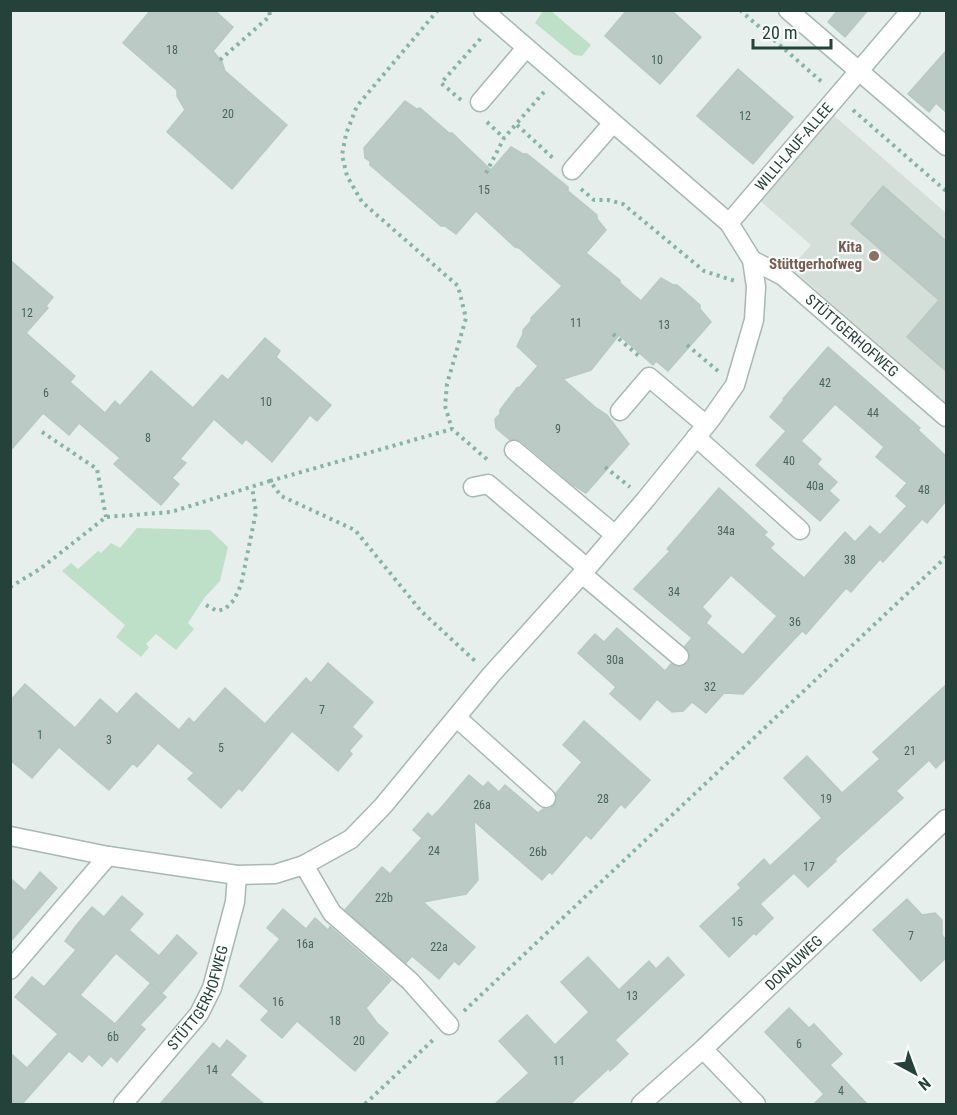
<svg xmlns="http://www.w3.org/2000/svg" width="957" height="1115" font-family="'Roboto Condensed',sans-serif">
	<style>
		.built { fill: #d4dfda }
		.green { fill: #bfe0c8 }
		.building { fill: #bbcac4; stroke: #b8c9c2; stroke-width: 1.5; fill-rule: evenodd }
		.lines { fill: none; stroke-linecap: round; stroke-linejoin: round }
		.minor-casing { stroke: #a8b8b2; stroke-width: 21 }
		.path { stroke: #86b3a5; stroke-width: 4; stroke-dasharray: 3 4.5; stroke-linecap: butt }
		.minor { stroke: #fff; stroke-width: 18 }
		.education-dot { fill: #8d6e63; stroke: #f7fbf9; stroke-width: 2 }
		.labels { text-anchor: middle; dominant-baseline: central; stroke-width: 4.5; stroke-linejoin: round; paint-order: stroke }
		.number-label { font-size: 12px; fill: #4a645c }
		.street-label { font-size: 15px; fill: #24423a; stroke: #f7fbf9 }
		.education-label { font-size: 15px; font-weight: bold; fill: #785e54; stroke: #f7fbf9; text-anchor: end }
	</style>
	<rect width="100%" height="100%" fill="#e6efeb"/>
	<polygon class="built" points="832,114 946,213 946,403 791,268 811,245 758,199"/>
	<g class="green">
		<polygon points="543,11 551,11 591,45 582,56 574,55 535,23"/>
		<polygon points="137,528 210,530 228,547 220,581 205,597 188,623 194,629 176,650 156,634 146,644 149,647 141,657 116,637 125,625 62,571 71,563 78,569 98,551 101,553 111,543 120,548"/>
	</g>
	<g class="building">
		<polygon points="151,10 214,10 233,27 213,51 222,62 225,71 287,125 232,189 167,132 185,110 177,96 177,90 123,43"/>
		<polygon points="627,10 671,10 701,37 660,84 605,36"/>
		<polygon points="838,10 868,10 845,37 828,22"/>
		<polygon points="946,51 946,112 936,103 929,112 908,94"/>
		<polygon points="738,69 793,117 753,164 697,116"/>
		<polygon points="405,101 417,109 420,108 449,133 452,133 491,170 511,147 523,154 527,154 568,187 568,191 597,215 597,219 606,230 586,253 620,280 620,283 641,301 661,278 673,285 677,285 700,305 700,309 711,322 668,371 656,361 653,365 619,335 591,370 563,379 595,407 607,415 629,444 586,493 573,485 521,441 515,439 510,440 496,428 495,419 500,414 500,410 517,388 520,387 538,366 517,346 523,334 523,330 531,321 531,318 562,286 519,248 515,247 476,211 456,234 445,226 441,226 370,165 370,161 365,158 364,148"/>
		<polygon points="883,186 946,241 946,371 907,337 939,300 851,224"/>
		<polygon points="10,260 53,297 46,306 48,308 26,333 75,376 70,382 105,413 115,401 120,406 151,371 193,408 222,375 228,380 265,338 280,351 276,357 331,405 317,421 310,415 272,462 246,439 242,444 214,419 180,459 186,463 172,478 179,484 161,505 114,464 120,458 79,423 69,435 43,413 10,451"/>
		<path d="M 828,347 L 920,428 L 918,430 L 946,456 L 946,501 L 927,523 L 922,519 L 883,562 L 880,559 L 851,592 L 846,588 L 806,634 L 802,631 L 743,694 L 724,693 L 706,713 L 692,702 L 683,711 L 672,712 L 657,699 L 640,720 L 610,694 L 616,687 L 578,653 L 595,634 L 604,642 L 617,628 L 665,671 L 671,664 L 678,667 L 688,663 L 690,653 L 685,646 L 692,638 L 634,589 L 670,551 L 667,549 L 719,488 L 767,532 L 764,535 L 774,544 L 770,548 L 804,578 L 845,532 L 855,542 L 870,526 L 880,535 L 907,506 L 896,496 L 907,483 L 876,457 L 884,447 L 835,404 L 801,441 L 821,459 L 817,464 L 837,482 L 829,491 L 839,500 L 820,521 L 756,465 L 786,431 L 770,417 L 784,400 L 783,399 ZM 731,575 L 777,616 L 743,655 L 706,623 L 711,616 L 702,607 Z"/>
		<polygon points="328,663 373,702 352,727 362,736 349,751 352,754 338,771 292,731 242,791 239,788 221,808 188,779 194,773 158,743 137,767 133,763 109,790 59,747 32,778 10,760 10,701 25,684 75,728 100,699 117,714 136,693 179,730 189,718 194,723 225,688 265,724 306,678 311,683"/>
		<polygon points="946,685 946,758 936,768 929,760 896,791 903,798 835,859 836,861 808,887 794,873 760,904 773,918 756,935 754,933 729,957 700,926 741,888 738,884 764,859 770,866 822,818 784,778 807,756 842,793 880,759 873,752"/>
		<polygon points="584,721 650,780 625,808 621,804 591,839 586,835 552,874 549,872 542,880 474,821 478,880 466,894 423,902 475,947 459,965 454,961 439,979 412,956 406,963 345,910 382,867 390,874 422,838 413,830 428,813 432,817 440,809 469,775 483,787 488,782 499,792 505,785 538,813 543,809 549,809 554,806 557,800 556,793 582,762 563,745"/>
		<polygon points="40,872 57,888 10,942 10,878 25,891"/>
		<polygon points="122,896 143,914 129,930 159,956 177,935 197,953 162,993 116,953 80,995 115,1024 150,984 166,997 140,1025 145,1029 117,1062 111,1056 102,1066 89,1054 82,1062 69,1051 22,1104 10,1104 10,1053 27,1068 58,1034 15,997 32,977 44,987 76,950 65,941 75,927 92,907 104,917"/>
		<polygon points="907,899 922,915 935,913 942,920 942,935 946,940 946,958 921,981 873,930"/>
		<polygon points="283,909 306,929 315,918 328,930 330,927 391,980 366,1008 377,1023 388,1033 355,1071 297,1021 282,1038 261,1020 269,1011 240,986 280,939 267,928"/>
		<polygon points="588,957 619,990 649,961 656,969 668,957 684,975 615,1040 628,1054 610,1071 609,1068 570,1104 495,1104 529,1073 499,1041 527,1015 555,1045 589,1012 561,982"/>
		<polygon points="789,1008 809,1028 814,1024 842,1054 830,1065 867,1104 814,1104 824,1094 765,1032"/>
		<polygon points="227,1040 246,1056 230,1075 264,1104 160,1104 213,1043 220,1049"/>
	</g>
	<g class="lines">
		<g class="minor-casing">
			<g id="minor">
				<polyline points="788,10 946,146"/>
				<polyline points="480,102 526,48"/>
				<polyline points="572,170 613,123"/>
				<path id="s1" d="M 729,223 L 911,10"/>
				<path id="s2" d="M 752,260 L 783,276 L 946,417"/>
				<polyline points="620,411 649,377 706,425"/>
				<polyline points="696,437 800,530"/>
				<polyline points="514,450 614,534"/>
				<polyline points="473,487 488,484 587,568"/>
				<polyline points="582,574 679,656"/>
				<polyline points="457,718 546,798"/>
				<polyline points="10,836 108,856 237,875 275,874 304,865 351,839 383,806 491,675 582,574 646,499 711,419 735,385 754,320 756,287 752,260 729,223 483,10"/>
				<polyline points="304,865 332,913 410,981 449,1025"/>
				<polyline points="10,970 108,856"/>
				<polyline points="703,1049 756,1104"/>
				<path id="s3" d="M 123,1104 L 199,1014 L 212,988 L 235,902 L 237,875"/>
				<path id="s4" d="M 641,1104 L 703,1049 L 946,819"/>
			</g>
		</g>
		<g class="path">
			<polyline points="438,10 357,106 346,134 342,155 347,176 362,202 458,286 466,318 447,384 445,406 452,429"/>
			<polyline points="740,10 823,83"/>
			<polyline points="220,60 270,16 269,10"/>
			<polyline points="461,100 441,83 482,37"/>
			<polyline points="853,110 946,191"/>
			<polyline points="487,122 504,138"/>
			<polyline points="517,125 554,159"/>
			<polyline points="486,173 504,138 544,92"/>
			<polyline points="581,189 594,200 608,200 623,204 704,271 735,281"/>
			<polyline points="613,334 640,357"/>
			<polyline points="687,345 718,371"/>
			<polyline points="42,432 97,469 106,517"/>
			<polyline points="605,467 630,487"/>
			<polyline points="270,481 452,429 490,462"/>
			<polyline points="10,587 40,569 106,517 171,512 270,481 281,496 355,530 421,611 475,661"/>
			<polyline points="206,605 217,611 225,609 234,600 241,585 256,512 252,487"/>
			<polyline points="464,1011 946,557"/>
			<polyline points="365,1104 434,1039"/>
		</g>
		<use href="#minor" class="minor"/>
	</g>
	<circle class="education-dot" cx="874" cy="256" r="6"/>
	<g class="labels">
		<g class="number-label">
			<text x="172" y="50">18</text>
			<text x="657" y="60">10</text>
			<text x="228" y="114">20</text>
			<text x="745" y="116">12</text>
			<text x="484" y="190">15</text>
			<text x="27" y="313">12</text>
			<text x="576" y="323">11</text>
			<text x="664" y="325">13</text>
			<text x="825" y="383">42</text>
			<text x="46" y="393">6</text>
			<text x="266" y="402">10</text>
			<text x="873" y="413">44</text>
			<text x="558" y="429">9</text>
			<text x="148" y="438">8</text>
			<text x="789" y="461">40</text>
			<text x="815" y="486">40a</text>
			<text x="924" y="490">48</text>
			<text x="726" y="531">34a</text>
			<text x="850" y="560">38</text>
			<text x="674" y="592">34</text>
			<text x="795" y="622">36</text>
			<text x="615" y="660">30a</text>
			<text x="710" y="687">32</text>
			<text x="322" y="710">7</text>
			<text x="40" y="735">1</text>
			<text x="109" y="740">3</text>
			<text x="221" y="748">5</text>
			<text x="910" y="751">21</text>
			<text x="603" y="799">28</text>
			<text x="826" y="799">19</text>
			<text x="482" y="805">26a</text>
			<text x="434" y="851">24</text>
			<text x="538" y="852">26b</text>
			<text x="809" y="867">17</text>
			<text x="384" y="898">22b</text>
			<text x="737" y="922">15</text>
			<text x="911" y="936">7</text>
			<text x="305" y="944">16a</text>
			<text x="439" y="947">22a</text>
			<text x="632" y="996">13</text>
			<text x="278" y="1002">16</text>
			<text x="335" y="1021">18</text>
			<text x="113" y="1037">6b</text>
			<text x="359" y="1041">20</text>
			<text x="799" y="1044">6</text>
			<text x="559" y="1061">11</text>
			<text x="212" y="1070">14</text>
			<text x="841" y="1091">4</text>
		</g>
		<g class="street-label">
			<text stroke="none"><textPath href="#s1" startOffset="100">WILLI-LAUF-ALLEE</textPath></text>
			<text stroke="none"><textPath href="#s2" startOffset="126">STÜTTGERHOFWEG</textPath></text>
			<text stroke="none"><textPath href="#s4" startOffset="208">DONAUWEG</textPath></text>
			<text stroke="none"><textPath href="#s3" startOffset="132">STÜTTGERHOFWEG</textPath></text>
		</g>
		<g class="education-label">
			<text x="862" y="247">Kita<tspan x="862" dy="17">Stüttgerhofweg</tspan></text>
		</g>
	</g>
	<rect width="957" height="1115" fill="none" stroke="#24423a" stroke-width="24"/>
	<g transform="translate(915 1073) rotate(139)" stroke="#f7fbf9" stroke-width="4.5" paint-order="stroke">
	<path d="M0-4.5L10 22L0 15L-10 22Z" fill="#24423a"/>
	<text y="-9" font-size="16" font-weight="bold" text-anchor="middle" fill="#24423a">N</text>
	</g>
	<path d="M753 39v9h78v-9" fill="none" stroke="#24423a" stroke-width="3"/>
	<text x="762" y="39" font-size="18" fill="#24423a" stroke="#f7fbf9" stroke-width="4.5" paint-order="stroke">20 m</text>
</svg>
